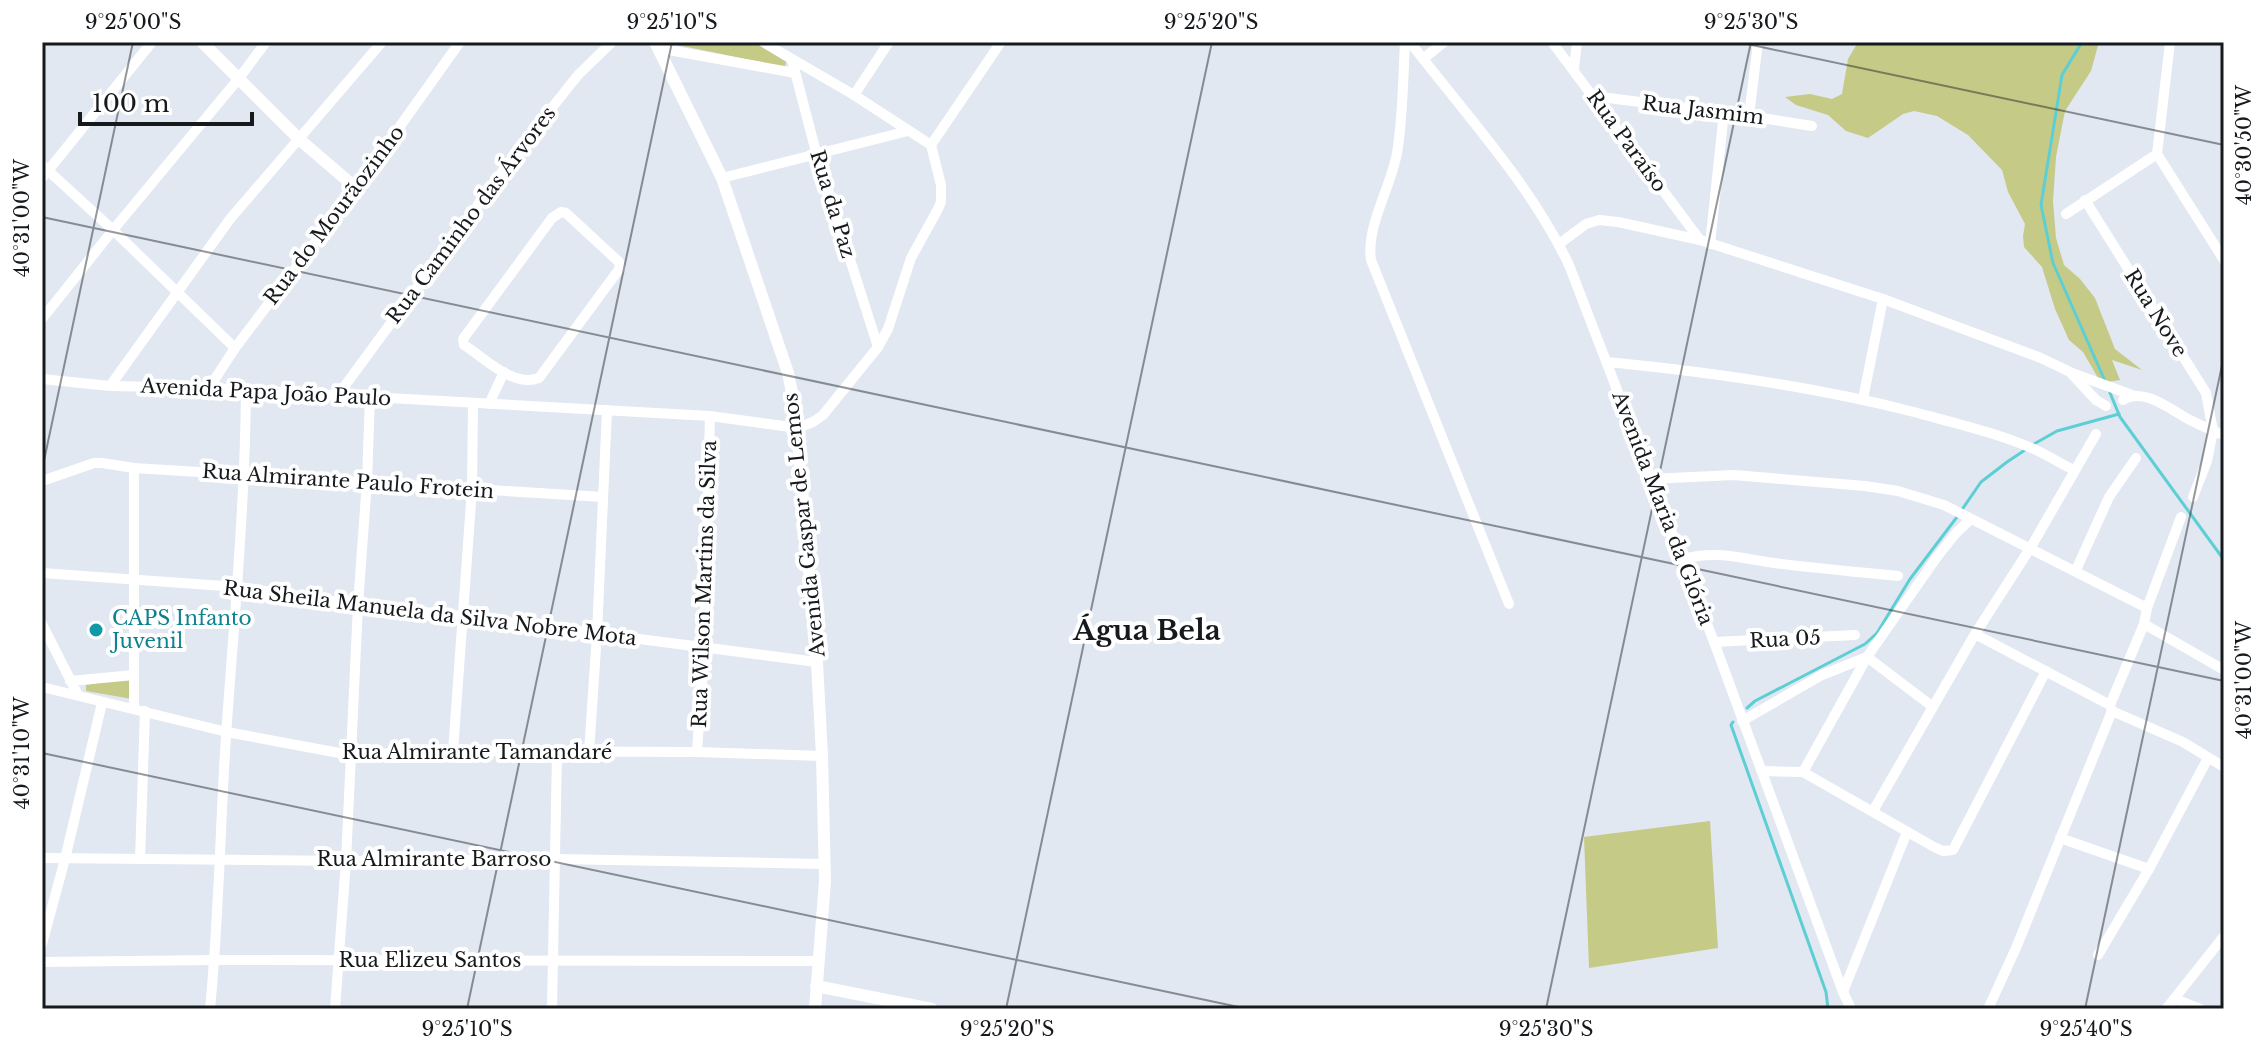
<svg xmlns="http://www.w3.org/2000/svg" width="2266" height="1051" font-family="'Libre Baskerville',serif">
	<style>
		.green { fill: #c5ca87 }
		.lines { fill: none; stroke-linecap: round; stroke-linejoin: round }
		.stream { stroke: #5dcfd4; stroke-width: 3 }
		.minor { stroke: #fff; stroke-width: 10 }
		.tertiary { stroke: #fff; stroke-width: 12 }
		.ticks { fill: none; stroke: #171a1d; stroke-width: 2; stroke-opacity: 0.45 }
		.culture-dot { fill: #0f9aa8; stroke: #fff; stroke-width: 3 }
		.labels { text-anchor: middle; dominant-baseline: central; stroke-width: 8; stroke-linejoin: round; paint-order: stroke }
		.street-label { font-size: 20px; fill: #171a1d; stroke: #fff }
		.culture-label { font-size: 20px; fill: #0d838f; stroke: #fff; text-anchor: start }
		.district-label { font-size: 28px; font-weight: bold; fill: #171a1d; stroke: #fff }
		.neatline { fill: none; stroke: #171a1d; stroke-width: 3 }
		.ticks-label { font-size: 20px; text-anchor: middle; fill: #171a1d }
	</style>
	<rect width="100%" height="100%" fill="#e1e8f2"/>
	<g class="green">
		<polygon points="663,42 755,42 786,62 785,67"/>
		<polygon points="1858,42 2099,42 2091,71 2065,111 2056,157 2053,201 2056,238 2064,265 2080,279 2095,298 2115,349 2142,370 2112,360 2120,380 2101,383 2083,352 2069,340 2055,309 2042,267 2024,247 2023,236 2025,224 2008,192 2002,170 1968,135 1937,116 1914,111 1903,114 1868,138 1846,131 1828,115 1796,105 1785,97 1810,94 1832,99 1842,94 1848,59"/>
		<polygon points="131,678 132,699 86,691 86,685"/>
		<polygon points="1710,821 1718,948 1589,968 1584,837"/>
	</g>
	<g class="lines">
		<g class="stream">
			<polyline points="2082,42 2062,75 2041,205 2053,263 2105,381"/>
			<polyline points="2108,388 2120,417 2224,560"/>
			<polyline points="2034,444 2057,431 2119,414"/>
			<polyline points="1961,511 1981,482 2007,462 2028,448"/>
			<polyline points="1747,708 1755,701 1865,644 1877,633 1910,579 1957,517"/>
			<polyline points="1733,722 1731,725 1826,992 1828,1009"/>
		</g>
		<g class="minor">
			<polyline points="763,42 854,95 931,145"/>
			<path d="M 1405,42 C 1403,79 1403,117 1397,153 C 1391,187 1366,226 1371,260 L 1509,604"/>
			<path d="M 1410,42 C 1465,114 1530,183 1569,265 L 1714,642 L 1843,992 L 1851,1009"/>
			<polyline points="1552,42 1700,240"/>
			<polyline points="2170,42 2157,154 2224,260"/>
			<polyline points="658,48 795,73"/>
			<polyline points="1423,59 1444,42"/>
			<polyline points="792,60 817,156 878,347"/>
			<polyline points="1574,68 1577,42"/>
			<polyline points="854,95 889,42"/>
			<polyline points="1593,96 1749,116 1812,126"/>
			<polyline points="1749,116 1758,42"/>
			<polyline points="931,145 1001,42"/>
			<polyline points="42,165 113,230 235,348"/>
			<polyline points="42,178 152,42"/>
			<polyline points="722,178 908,131"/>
			<polyline points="2085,200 2206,393 2213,431 2207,461 2193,497"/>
			<path d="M 561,212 L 566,213 L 619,262 L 620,268 L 539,378 C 513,388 485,358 464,345 L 463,339 L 552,218 Z"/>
			<polyline points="2066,214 2157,154"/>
			<polyline points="1559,244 1586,224 1599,220 1618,222 1700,240 1883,299 2041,358 2070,372 2096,400 2106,406"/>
			<polyline points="1710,244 1724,112"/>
			<polyline points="42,319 113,230 240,77 266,42"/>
			<path d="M 1607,362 C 1710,372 1813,386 1914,412 C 1954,423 1998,433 2036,450 C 2049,456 2061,464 2074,470"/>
			<polyline points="2072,373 2132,395"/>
			<polyline points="42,379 110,386 209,388 710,416 798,428 813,422 823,415 878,347 888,329 911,258 938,209 941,202 941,185 931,145"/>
			<polyline points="110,386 230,219 382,42"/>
			<polyline points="209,388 235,348 356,188 460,42"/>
			<polyline points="338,395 516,153 578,75 612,42"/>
			<polyline points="1863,399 1883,299"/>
			<path d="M 2123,400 C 2144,387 2170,409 2188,419 C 2200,425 2212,431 2224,435"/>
			<polyline points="489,404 504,372"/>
			<polyline points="1650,479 1734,475 1865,486 1898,491 1944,505 2147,608"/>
			<polyline points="42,481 94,463 102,463 134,468 603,497"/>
			<path d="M 1682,559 C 1717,550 1739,558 1774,563 C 1815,568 1857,572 1898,576"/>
			<polyline points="2076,570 2109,497 2136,458"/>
			<polyline points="42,573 238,587 358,605 462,616 817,662"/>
			<polyline points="42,624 78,695"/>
			<polyline points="2144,624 2224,670"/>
			<polyline points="1975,634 2110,705"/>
			<polyline points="1714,642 1855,635"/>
			<polyline points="70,681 134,675"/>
			<polyline points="42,687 227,732 350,755 453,751 697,752 822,756"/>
			<polyline points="134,709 134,468"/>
			<polyline points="2112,711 2183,742 2224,767"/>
			<polyline points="1742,721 1822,675 1867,657 1933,707"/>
			<polyline points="453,751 472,489 473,404"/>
			<polyline points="589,752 597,634 607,410"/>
			<polyline points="697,752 704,649 710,416"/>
			<polyline points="1762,771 1803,772 1934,847 1943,851 1953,850 2046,671"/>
			<polyline points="1803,772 1867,657 1937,557 1956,533 1971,519"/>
			<polyline points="1873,811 1975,634 2031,547 2096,434"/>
			<polyline points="2060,838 2149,869"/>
			<polyline points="42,858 346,861 556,859 825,864"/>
			<polyline points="140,859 145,711"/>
			<polyline points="42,944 65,859 102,703"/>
			<polyline points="2098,955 2149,869 2208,758"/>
			<polyline points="42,962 215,960 818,961"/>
			<polyline points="1843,992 1907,832"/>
			<polyline points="2175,999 2200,1009"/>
			<path d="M 210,1009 C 219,918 220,827 226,736 C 234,621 245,506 246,390"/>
			<polyline points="335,1009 346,861 358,605 367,481 370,396"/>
			<polyline points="552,1009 557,753"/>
			<polyline points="1988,1009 2016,948 2112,711 2110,705 2144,624 2147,608 2181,517"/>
			<polyline points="2166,1009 2224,936"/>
		</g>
		<g class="tertiary">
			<polyline points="202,42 299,139 356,188"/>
			<polyline points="655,42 722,178 788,373 795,407 817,662 822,756 825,881 815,1009"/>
			<polyline points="816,986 932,1009"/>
		</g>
	</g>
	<path class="ticks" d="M 1738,42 L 2224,145M 42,217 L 2224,681M 42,470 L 133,42M 42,753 L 1248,1009M 467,1009 L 672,42M 1006,1009 L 1212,42M 1546,1009 L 1751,42M 2085,1009 L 2224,356"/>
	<circle class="culture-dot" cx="96" cy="630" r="8"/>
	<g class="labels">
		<g class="street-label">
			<text transform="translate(1703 110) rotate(7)">Rua Jasmim</text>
			<text transform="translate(1627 141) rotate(54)">Rua Paraíso</text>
			<text transform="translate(833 204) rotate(73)">Rua da Paz</text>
			<text transform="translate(334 215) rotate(-53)">Rua do Mourãozinho</text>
			<text transform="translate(471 215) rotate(-53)">Rua Caminho das Árvores</text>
			<text transform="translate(2156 313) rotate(58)">Rua Nove</text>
			<text transform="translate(266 392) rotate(3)">Avenida Papa João Paulo</text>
			<text transform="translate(348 481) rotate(4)">Rua Almirante Paulo Frotein</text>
			<text transform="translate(1663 508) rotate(69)">Avenida Maria da Glória</text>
			<text transform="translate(804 525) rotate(-96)">Avenida Gaspar de Lemos</text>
			<text transform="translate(704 584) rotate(-88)">Rua Wilson Martins da Silva</text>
			<text transform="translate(430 613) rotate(7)">Rua Sheila Manuela da Silva Nobre Mota</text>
			<text transform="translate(1785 639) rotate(-3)">Rua 05</text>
			<text x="477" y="752">Rua Almirante Tamandaré</text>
			<text x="434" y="859">Rua Almirante Barroso</text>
			<text x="430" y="960">Rua Elizeu Santos</text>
		</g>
		<g class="culture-label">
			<text x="112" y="618">CAPS Infanto<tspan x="112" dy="23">Juvenil</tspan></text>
		</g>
		<g class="district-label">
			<text x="1147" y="630">Água Bela</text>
		</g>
	</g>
	<rect width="2266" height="1051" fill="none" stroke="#ffffff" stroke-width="88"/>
	<path d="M80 112v12h172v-12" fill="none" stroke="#171a1d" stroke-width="4"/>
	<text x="92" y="112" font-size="24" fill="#171a1d" stroke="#ffffff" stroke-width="6" paint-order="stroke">100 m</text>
	<rect x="44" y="44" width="2178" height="963" class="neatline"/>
	<g class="ticks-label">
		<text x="133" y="29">9°25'00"S</text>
		<text x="672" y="29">9°25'10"S</text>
		<text x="1211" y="29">9°25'20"S</text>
		<text x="1751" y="29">9°25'30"S</text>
		<text transform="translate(2244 145) rotate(-90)" y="7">40°30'50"W</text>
		<text transform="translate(22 218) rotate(-90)" y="7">40°31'00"W</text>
		<text transform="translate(2244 680) rotate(-90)" y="7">40°31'00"W</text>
		<text transform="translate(22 753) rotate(-90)" y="7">40°31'10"W</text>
		<text x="467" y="1036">9°25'10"S</text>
		<text x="1007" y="1036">9°25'20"S</text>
		<text x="1546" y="1036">9°25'30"S</text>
		<text x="2086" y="1036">9°25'40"S</text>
	</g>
</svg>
